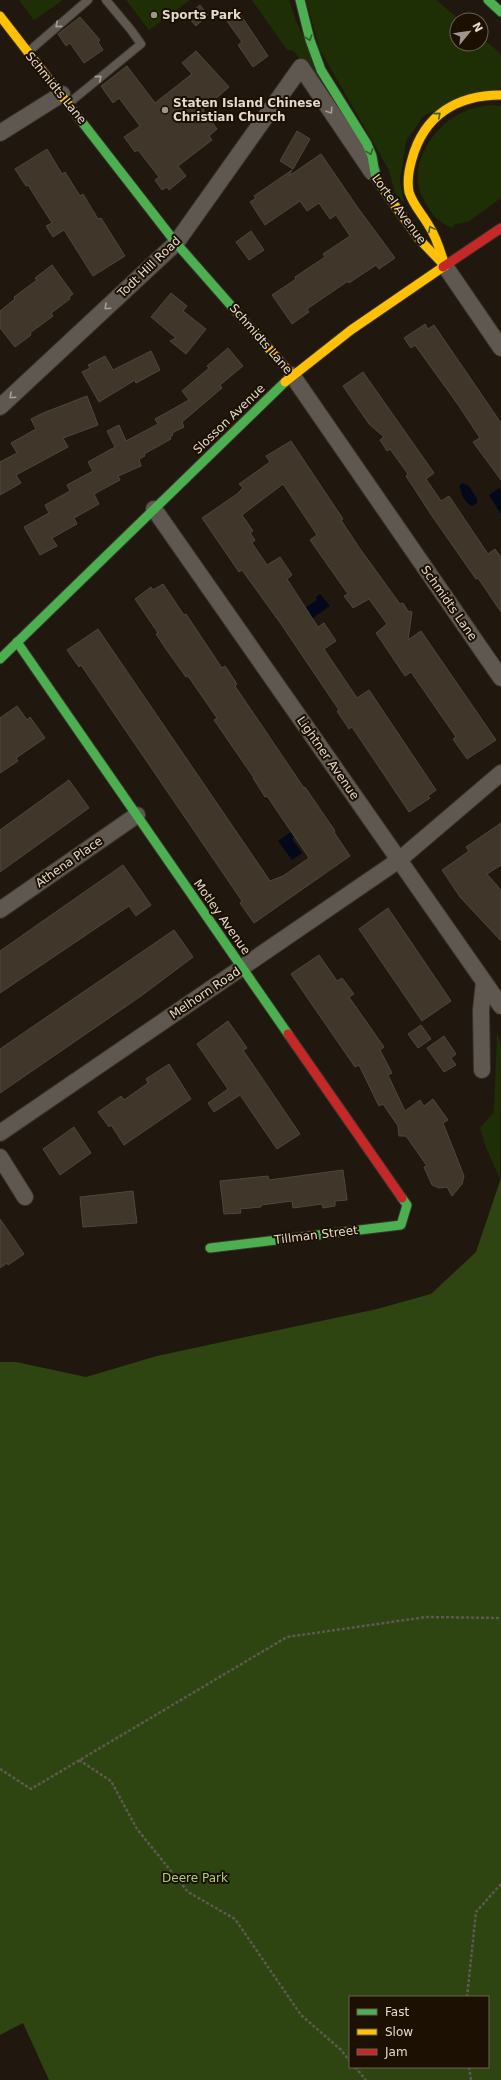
<svg xmlns="http://www.w3.org/2000/svg" width="501" height="2080" font-family="'DejaVu Sans',sans-serif">
	<style>
		.green { fill: #1e2f06 }
		.forest { fill: #2e4411; fill-rule: evenodd }
		.water { fill: #03091a }
		.building { fill: #403629; stroke: #4e4740 }
		.lines { fill: none; stroke-linecap: round; stroke-linejoin: round }
		.lane-casing { stroke: #38332d; stroke-width: 10 }
		.street-casing { stroke: #38332d; stroke-width: 18 }
		.fast-casing { stroke: #38332d; stroke-width: 11 }
		.slow-casing { stroke: #38332d; stroke-width: 11 }
		.jam-casing { stroke: #38332d; stroke-width: 11 }
		.path { stroke: #5f5954; stroke-width: 2.5; stroke-dasharray: 3 2; stroke-linecap: butt }
		.lane { stroke: #5e5851; stroke-width: 8 }
		.street { stroke: #5e5851; stroke-width: 16 }
		.fast { stroke: #4caf50; stroke-width: 9 }
		.slow { stroke: #ffc107; stroke-width: 9 }
		.jam { stroke: #c62828; stroke-width: 9 }
		.oneway { stroke: #a79f96 }
		.oneway2 { stroke: #346029 }
		.poi-dot { fill: #9e958c; stroke: #1c1002; stroke-width: 1.5 }
		.labels { text-anchor: middle; dominant-baseline: central; stroke-width: 4; stroke-linejoin: round; paint-order: stroke }
		.poi-label { font-size: 12px; font-weight: bold; fill: #e2d9cf; stroke: #1c1002; text-anchor: start }
		.street-label { font-size: 12px; fill: #e2d9cf; stroke: #1c1002 }
		.park-label { font-size: 12px; fill: #a4d07c; stroke: #1c1002 }
	</style>
	<rect width="100%" height="100%" fill="#20180f"/>
	<g class="green">
		<polygon points="19,0 63,0 34,20"/>
		<polygon points="126,0 190,0 149,30"/>
		<polygon points="252,0 289,0 296,21 354,139 294,51 287,50"/>
		<polygon points="306,0 436,0 460,20 457,20 457,44 481,44 481,37 501,54 501,88 424,115 406,141 400,180 404,203 395,193 389,170 320,50"/>
		<path d="M 491,105 L 501,106 L 501,198 L 468,222 L 455,224 L 452,228 C 438,222 432,215 425,202 C 423,197 420,192 419,188 C 412,158 436,125 461,113 C 471,108 481,106 491,105 Z"/>
		<polygon points="497,1032 501,1044 500,1179 485,1145 480,1128 494,1112"/>
	</g>
	<path class="forest" d="M 501,1178 L 501,2080 L 49,2080 L 23,2023 L 0,2035 L 0,1362 L 16,1362 L 86,1377 L 157,1356 L 377,1309 L 431,1294 L 476,1252 ZM 350,1997 L 488,1997 L 488,2067 L 350,2067 Z"/>
	<g class="water">
		<path d="M 463,483 L 469,486 L 477,499 L 477,503 L 472,506 C 463,502 462,493 459,486 Z"/>
		<polygon points="499,488 501,491 501,514 489,495"/>
		<polygon points="320,594 330,606 310,620 303,609 317,600 316,597"/>
		<polygon points="291,832 294,837 292,839 302,853 292,860 278,841"/>
	</g>
	<g class="building">
		<polygon points="200,5 208,15 196,26 187,16"/>
		<polygon points="236,8 268,56 253,67 238,45 242,42 224,17"/>
		<polygon points="80,17 100,40 98,42 103,50 84,63 70,43 66,46 58,34"/>
		<polygon points="196,51 229,87 203,110 217,129 209,136 212,140 178,166 186,176 169,190 167,187 162,190 155,180 159,177 138,150 135,152 124,137 140,126 119,98 113,103 101,86 127,66 155,103 192,74 182,63"/>
		<polygon points="297,131 310,139 293,169 280,161"/>
		<polygon points="47,149 62,174 65,172 80,196 83,194 98,219 101,218 125,256 93,276 64,230 53,237 46,226 52,223 28,185 26,186 15,169"/>
		<polygon points="321,154 358,208 395,258 379,269 376,265 349,283 348,281 307,309 309,312 292,324 272,295 296,279 295,277 325,257 323,254 350,236 336,215 330,219 319,203 307,211 300,201 265,225 250,202 256,198 254,196 292,170 289,176"/>
		<polygon points="251,231 264,250 249,260 236,242"/>
		<polygon points="52,265 73,294 69,297 70,299 51,313 53,316 30,333 31,335 15,347 0,328 0,311 15,299 14,297 37,280 35,278"/>
		<polygon points="171,293 187,306 183,311 206,329 186,354 170,341 176,338 151,317"/>
		<polygon points="425,324 428,329 434,325 501,423 501,480 473,442 480,438 459,406 415,345 411,348 404,338"/>
		<polygon points="228,348 243,366 220,385 222,388 182,422 184,427 172,433 173,435 170,437 171,439 144,454 145,456 139,459 141,466 118,476 120,480 94,494 99,504 74,518 77,524 52,538 57,546 40,555 24,527 49,513 45,505 70,491 67,485 93,471 88,462 115,447 107,431 119,425 126,441 158,424 155,419 189,400 182,391 209,368 207,366"/>
		<polygon points="151,351 160,370 136,383 135,380 99,402 82,372 90,368 88,365 105,356 113,370"/>
		<polygon points="363,372 434,473 426,479 441,501 449,496 488,554 495,549 501,557 501,612 478,578 476,579 432,516 406,476 408,474 390,449 387,451 380,440 384,437 369,424 343,386"/>
		<polygon points="87,396 98,425 63,438 68,447 16,475 21,483 0,495 0,462 17,453 11,443 36,429 31,419 43,413"/>
		<polygon points="291,441 343,519 341,520 358,546 400,604 403,603 408,611 412,612 408,640 421,631 496,740 467,759 453,739 456,737 411,672 405,676 376,633 387,624 369,599 353,608 344,596 348,594 310,540 317,535 283,484 242,515 253,531 250,533 255,540 252,543 267,565 280,557 292,575 287,579 318,627 324,623 336,641 324,649 357,698 369,690 436,790 428,796 430,798 409,812 352,727 349,729 337,711 339,710 281,624 242,570 239,572 202,518 237,494 243,488 239,484 270,462 266,456"/>
		<polygon points="163,584 184,615 186,614 222,668 225,666 237,684 235,686 304,788 305,787 335,831 334,832 350,856 254,923 240,903 242,901 81,665 79,667 67,650 98,629 270,881 283,876 309,858 267,796 265,797 253,778 254,778 214,720 217,718 188,676 186,677 168,652 156,634 158,633 135,599 151,587 153,590"/>
		<polygon points="17,706 27,720 30,717 45,738 16,758 18,761 0,773 0,718"/>
		<polygon points="69,780 89,808 0,872 0,830"/>
		<polygon points="501,823 501,865 487,874 501,890 501,941 460,897 442,870 469,851 466,847"/>
		<polygon points="123,865 151,905 136,916 129,906 0,993 0,951"/>
		<polygon points="388,908 451,1001 422,1021 359,929"/>
		<polygon points="174,930 193,957 141,996 0,1093 0,1049"/>
		<polygon points="319,955 337,981 342,978 354,994 349,997 384,1047 380,1050 392,1073 388,1075 405,1111 420,1100 424,1106 433,1099 448,1120 443,1123 464,1176 462,1184 452,1196 447,1187 439,1188 432,1185 424,1167 427,1166 406,1136 399,1136 398,1126 383,1104 379,1106 359,1065 355,1067 291,974"/>
		<polygon points="228,1021 247,1048 243,1050 300,1134 277,1149 240,1095 214,1112 208,1103 228,1089 197,1044"/>
		<polygon points="421,1025 431,1039 418,1048 408,1034"/>
		<polygon points="444,1036 456,1054 451,1058 456,1065 444,1072 427,1048"/>
		<polygon points="169,1064 191,1099 124,1145 111,1125 109,1127 98,1112 121,1096 124,1100 148,1083 146,1079"/>
		<polygon points="74,1127 91,1153 60,1175 43,1149"/>
		<polygon points="343,1170 347,1200 335,1201 335,1206 323,1208 322,1204 293,1208 292,1201 261,1205 261,1207 240,1209 241,1213 224,1214 220,1181 268,1176 269,1180"/>
		<polygon points="133,1191 137,1223 83,1227 80,1197"/>
		<polygon points="0,1219 24,1254 8,1265 7,1263 0,1268"/>
	</g>
	<g class="lines">
		<g class="lane-casing">
			<g id="lane">
				<polyline points="28,52 88,0"/>
				<polyline points="69,103 141,44 131,30 106,0"/>
			</g>
		</g>
		<g class="street-casing">
			<g id="street">
				<polyline points="0,133 62,94"/>
				<polyline points="445,266 501,348"/>
				<polyline points="292,375 501,678"/>
				<polyline points="0,407 176,243 301,67 372,172"/>
				<polyline points="154,509 501,1006"/>
				<polyline points="0,910 137,815"/>
				<polyline points="482,1070 481,1010 484,982"/>
				<polyline points="0,1133 399,860 501,773"/>
				<polyline points="0,1157 25,1197"/>
			</g>
		</g>
		<g class="fast-casing">
			<g id="fast">
				<polyline points="300,0 310,40 321,70 367,144 372,156 376,179"/>
				<polyline points="488,0 501,12"/>
				<polyline points="75,113 176,243 256,334"/>
				<polyline points="17,642 288,1034"/>
				<polyline points="0,659 285,382"/>
				<polyline points="210,1248 401,1225 407,1205 402,1198"/>
			</g>
		</g>
		<g class="slow-casing">
			<g id="slow">
				<polyline points="0,16 75,113"/>
				<polyline points="376,179 419,239 445,266"/>
				<path d="M 445,266 C 441,253 437,238 429,226 C 423,215 413,205 409,192 C 407,181 409,169 412,159 C 424,115 457,95 501,95"/>
				<polyline points="256,334 292,375"/>
				<polyline points="285,382 351,330 443,267"/>
			</g>
		</g>
		<g class="jam-casing">
			<g id="jam">
				<polyline points="443,267 501,228"/>
				<polyline points="288,1034 402,1198"/>
			</g>
		</g>
		<g class="path">
			<polyline points="79,1760 111,1781 137,1829 188,1892 235,1919 301,2015 340,2049 350,2061"/>
			<polyline points="0,1769 31,1789 287,1637 426,1617 501,1618"/>
			<polyline points="467,1997 476,1912 501,1884"/>
			<polyline points="355,2067 366,2080"/>
			<polyline points="469,2067 471,2080"/>
		</g>
		<use href="#lane" class="lane"/>
		<use href="#street" class="street"/>
		<use href="#fast" class="fast"/>
		<use href="#slow" class="slow"/>
		<use href="#jam" class="jam"/>
	</g>
	<defs><path id="oneway-chevron" d="M-2-3.5L2.5 0L-2 3.5" fill="none" stroke-width="1.6" stroke-linecap="round" stroke-linejoin="round"/></defs>
	<g class="oneway">
		<use href="#oneway-chevron" transform="translate(58 25) rotate(139)"/>
		<use href="#oneway-chevron" transform="translate(99 78) rotate(-40)"/>
		<use href="#oneway-chevron" transform="translate(330 111) rotate(56)"/>
		<use href="#oneway-chevron" transform="translate(107 307) rotate(137)"/>
		<use href="#oneway-chevron" transform="translate(12 396) rotate(137)"/>
	</g>
	<g class="oneway2">
		<use href="#oneway-chevron" transform="translate(309 38) rotate(73)"/>
		<use href="#oneway-chevron" transform="translate(438 115) rotate(-41)"/>
		<use href="#oneway-chevron" transform="translate(370 152) rotate(70)"/>
		<use href="#oneway-chevron" transform="translate(431 229) rotate(-118)"/>
	</g>
	<g class="poi-dot">
		<circle cx="154" cy="15" r="4"/>
		<circle cx="165" cy="110" r="4"/>
	</g>
	<g class="labels">
		<g class="poi-label">
			<text x="162" y="15">Sports Park</text>
			<text x="173" y="103">Staten Island Chinese<tspan x="173" dy="14">Christian Church</tspan></text>
		</g>
		<g class="street-label">
			<text transform="translate(56 88) rotate(51)">Schmidts Lane</text>
			<text transform="translate(399 209) rotate(54)">Lortel Avenue</text>
			<text transform="translate(149 267) rotate(-44)">Todt Hill Road</text>
			<text transform="translate(261 339) rotate(49)">Schmidts Lane</text>
			<text transform="translate(229 419) rotate(-44)">Slosson Avenue</text>
			<text transform="translate(449 603) rotate(55)">Schmidts Lane</text>
			<text transform="translate(328 758) rotate(55)">Lightner Avenue</text>
			<text transform="translate(69 862) rotate(-35)">Athena Place</text>
			<text transform="translate(222 917) rotate(55)">Motley Avenue</text>
			<text transform="translate(205 993) rotate(-34)">Melhorn Road</text>
			<text transform="translate(316 1235) rotate(-7)">Tillman Street</text>
		</g>
		<g class="park-label">
			<text x="195" y="1878">Deere Park</text>
		</g>
	</g>
	<rect x="349" y="1996" width="140" height="72" fill="#1c1002" stroke="#6b6054"/>
	<rect x="357" y="2009" width="20" height="6" fill="#4caf50" stroke="#6b6054"/>
	<text x="385" y="2016" font-size="12" fill="#e2d9cf">Fast</text>
	<rect x="357" y="2029" width="20" height="6" fill="#ffc107" stroke="#6b6054"/>
	<text x="385" y="2036" font-size="12" fill="#e2d9cf">Slow</text>
	<rect x="357" y="2049" width="20" height="6" fill="#c62828" stroke="#6b6054"/>
	<text x="385" y="2056" font-size="12" fill="#e2d9cf">Jam</text>
	<g transform="translate(469 32) rotate(61)"><circle r="19" fill="#1c1002" stroke="#6b6054"/>
	<path d="M0-3L7 15L0 10L-7 15Z" fill="#9e958c"/>
	<text y="-6" font-size="11" font-weight="bold" text-anchor="middle" fill="#e2d9cf">N</text>
	</g>
</svg>
